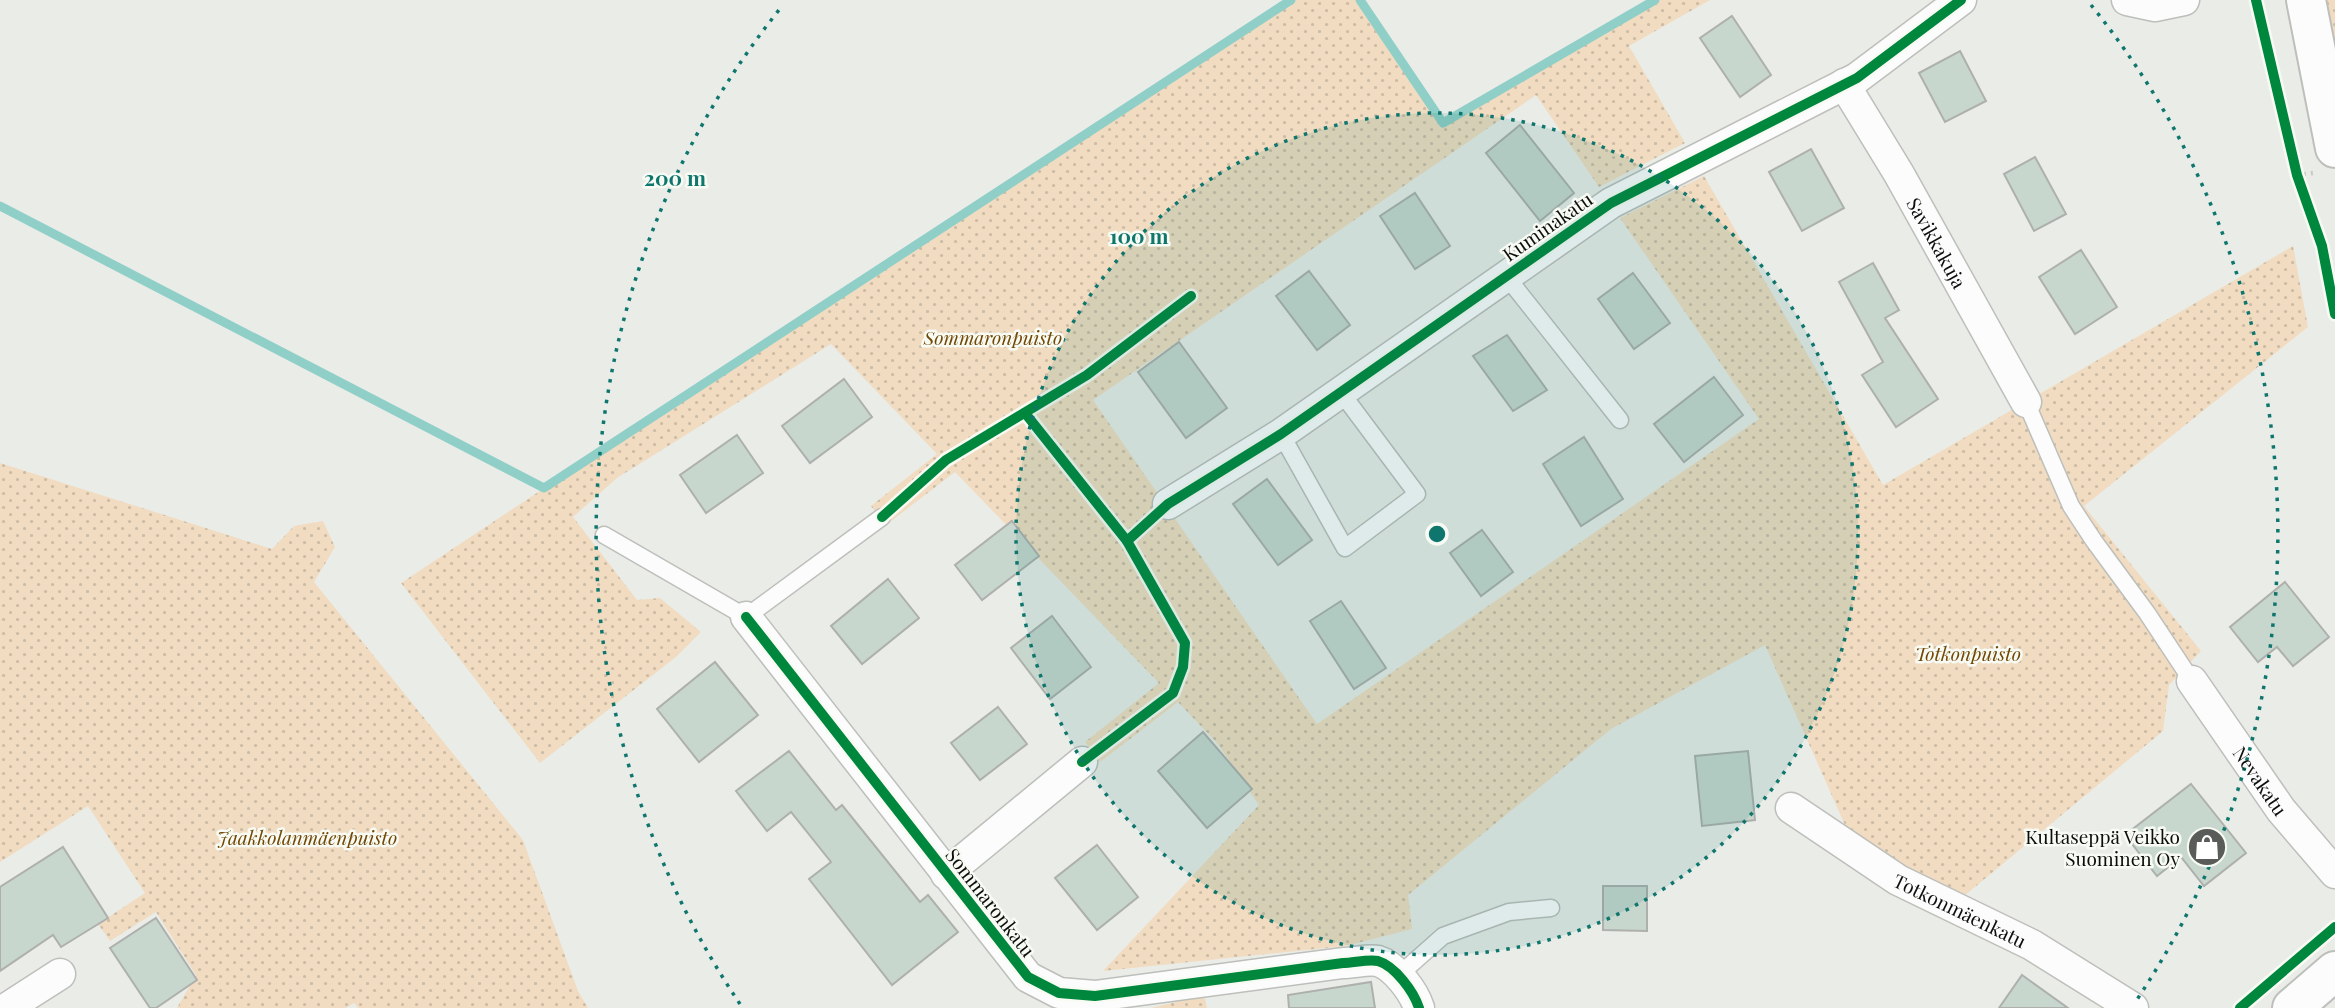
<svg xmlns="http://www.w3.org/2000/svg" width="2335" height="1008" font-family="'Playfair Display',serif">
	<style>
		.green { fill: url(#green-dots) }
		.lines { fill: none; stroke-linecap: round; stroke-linejoin: round }
		.stream { stroke: #90cfc7; stroke-width: 9 }
		.building { fill: #c8d7cd; stroke: #aeb0ad; stroke-width: 2 }
		.service-casing { stroke: #bdbfbb; stroke-width: 19 }
		.minor-casing { stroke: #bdbfbb; stroke-width: 33 }
		.tertiary-casing { stroke: #bdbfbb; stroke-width: 42 }
		.path { stroke: #cacaca; stroke-width: 4.5; stroke-dasharray: 2 5; stroke-linecap: butt }
		.service { stroke: #fcfcfc; stroke-width: 16 }
		.minor { stroke: #fcfcfc; stroke-width: 30 }
		.tertiary { stroke: #fcfcfc; stroke-width: 38 }
		.cycleway-casing { stroke: #f8fbf4; stroke-width: 15 }
		.cycleway { stroke: #00873e; stroke-width: 10 }
		.ring { fill: none; stroke: #0f766e; stroke-width: 3.5; stroke-dasharray: 3.5 7 }
		.labels { text-anchor: middle; dominant-baseline: central; stroke-width: 5; stroke-linejoin: round; paint-order: stroke }
		.street-label { font-size: 19px; fill: #0d0e0c; stroke: #f8fbf4 }
		.park-label { font-size: 19px; font-style: italic; fill: #724703; stroke: #f8fbf4 }
		.poi-label { font-size: 19px; fill: #0d0e0c; stroke: #f8fbf4; text-anchor: end }
		.centre { fill: #0f766e; stroke: #f8fbf4; stroke-width: 3.5 }
		.ring-label { font-size: 21px; text-anchor: middle; font-weight: bold; fill: #0f766e; stroke: #f8fbf4; stroke-width: 5; stroke-linejoin: round; paint-order: stroke }
	</style>
	<defs>
		<pattern id="green-dots" width="8" height="8" patternUnits="userSpaceOnUse" patternTransform="scale(1.75)"><rect width="8" height="8" fill="#f1dcc1"/><path d="M2 2h.1M6 6h.1" fill="none" stroke="#cdbca5" stroke-width="1.8" stroke-linecap="round"/></pattern>
	</defs>
	<rect width="100%" height="100%" fill="#eaece8"/>
	<g class="green">
		<polygon points="1291,0 1360,0 1443,123 1655,0 1710,0 1629,46 1685,143 1599,187 1536,95 1093,400 1317,724 1759,419 1620,218 1704,176 1883,485 2293,246 2308,327 2084,506 2201,651 2169,685 2163,731 1964,896 1857,852 1765,645 1611,729 1408,895 1412,929 1346,946 1103,971 1259,805 1217,743 1178,702 1100,762 1085,742 1159,683 955,472 886,525 871,506 937,454 831,344 617,478 573,517 637,600 660,598 701,632 676,657 540,763 401,583 828,300"/>
		<polygon points="2323,0 2335,0 2335,62"/>
		<polygon points="0,463 272,549 294,526 323,521 335,547 314,582 523,840 578,991 588,1008 358,1008 354,1003 346,1008 177,1008 196,975 156,912 110,941 98,924 145,893 88,806 0,862"/>
		<polygon points="1204,995 1207,1008 1151,1008"/>
	</g>
	<g class="lines">
		<g class="stream">
			<polyline points="1360,0 1443,123 1655,0"/>
			<polyline points="0,206 544,488 1291,0"/>
		</g>
	</g>
	<g class="building">
		<polygon points="1732,16 1771,75 1740,97 1700,38"/>
		<polygon points="1960,51 1986,101 1945,122 1919,73"/>
		<polygon points="1520,125 1574,193 1540,221 1486,153"/>
		<polygon points="1811,149 1844,208 1802,231 1769,172"/>
		<polygon points="2035,157 2066,214 2034,231 2004,174"/>
		<polygon points="1415,193 1450,246 1415,269 1380,216"/>
		<polygon points="2081,250 2117,307 2075,334 2039,277"/>
		<polygon points="1873,263 1899,310 1885,318 1938,399 1896,427 1862,375 1883,362 1839,282"/>
		<polygon points="1309,271 1350,325 1317,350 1276,296"/>
		<polygon points="1633,273 1670,323 1634,349 1598,299"/>
		<polygon points="1507,335 1547,390 1513,411 1473,356"/>
		<polygon points="1179,342 1227,408 1186,438 1138,372"/>
		<polygon points="1714,377 1743,415 1684,462 1654,424"/>
		<polygon points="844,379 872,417 810,463 782,426"/>
		<polygon points="737,435 763,473 706,513 680,475"/>
		<polygon points="1584,437 1623,499 1581,526 1543,464"/>
		<polygon points="1267,479 1312,540 1278,565 1233,504"/>
		<polygon points="1012,521 1039,556 982,600 955,565"/>
		<polygon points="1482,530 1513,572 1481,596 1450,553"/>
		<polygon points="888,579 919,618 862,664 831,626"/>
		<polygon points="2285,582 2329,637 2293,666 2277,647 2258,662 2230,627"/>
		<polygon points="1341,601 1386,668 1354,689 1310,621"/>
		<polygon points="1052,616 1091,667 1050,699 1011,648"/>
		<polygon points="715,662 758,715 699,762 657,709"/>
		<polygon points="998,707 1027,744 980,780 951,743"/>
		<polygon points="1203,732 1252,789 1207,828 1158,771"/>
		<polygon points="789,751 836,810 842,805 920,902 928,895 958,932 892,985 809,879 831,862 791,812 767,831 736,791"/>
		<polygon points="1748,751 1755,820 1702,826 1695,756"/>
		<polygon points="2191,784 2246,853 2204,886 2181,857 2157,876 2125,835"/>
		<polygon points="1097,845 1138,897 1097,930 1055,878"/>
		<polygon points="63,847 108,918 61,947 53,935 0,971 0,887"/>
		<polygon points="1603,886 1647,886 1647,931 1603,930"/>
		<polygon points="156,918 197,980 156,1008 150,1008 110,948"/>
		<polygon points="2022,975 2068,1008 1999,1008"/>
		<polygon points="1371,982 1375,1008 1289,1008 1288,995"/>
	</g>
	<g class="lines">
		<g class="service-casing">
			<g id="service">
				<polyline points="1506,276 1620,420"/>
				<polyline points="2026,402 2071,506 2094,541 2147,613 2192,681"/>
				<polyline points="1281,434 1345,548 1417,494 1340,391"/>
				<polyline points="604,535 746,617 882,517"/>
				<polyline points="1399,975 1443,936 1509,912 1551,908"/>
			</g>
		</g>
		<g class="minor-casing">
			<g id="minor">
				<polyline points="2127,0 2155,6 2184,0"/>
				<path id="s1" d="M 1844,84 L 1899,174 L 2026,402"/>
				<polyline points="1168,504 1281,434 1611,203 1857,78 1961,0"/>
				<path d="M 746,617 L 1028,977 L 1059,993 L 1095,996 L 1343,963 C 1353,963 1368,959 1378,961 C 1395,966 1414,992 1419,1008"/>
				<path id="s2" d="M 2192,681 L 2281,810 L 2335,873"/>
				<path id="s3" d="M 1791,808 L 1898,880 L 2032,945 L 2133,1008"/>
				<polyline points="946,874 1082,762"/>
				<polyline points="7,1008 60,974"/>
			</g>
		</g>
		<g class="tertiary-casing">
			<g id="tertiary">
				<polyline points="2306,0 2335,148"/>
				<polyline points="2292,1008 2335,971"/>
			</g>
		</g>
		<polyline class="path" points="2297,175 2313,173"/>
		<use href="#service" class="service"/>
		<use href="#minor" class="minor"/>
		<use href="#tertiary" class="tertiary"/>
		<g class="cycleway-casing">
			<g id="cycleway">
				<polyline points="2256,0 2297,175 2322,246 2335,314"/>
				<polyline points="1025,413 1127,541"/>
				<polyline points="882,517 946,460 1087,375 1191,296"/>
				<path d="M 746,617 L 1028,977 L 1059,993 L 1095,996 L 1343,963 C 1353,963 1368,959 1378,961 C 1395,966 1414,992 1419,1008"/>
				<polyline points="1082,762 1173,693 1183,667 1185,643 1127,541 1168,504 1281,434 1611,203 1857,78 1961,0"/>
				<polyline points="2240,1008 2335,927"/>
			</g>
		</g>
		<use href="#cycleway" class="cycleway"/>
	</g>
	<circle cx="1437" cy="534" r="421" fill="#0f766e" fill-opacity=".12"/>
	<g class="ring">
		<circle cx="1437" cy="534" r="421"/>
		<path d="M740 1004A841 841 0 0 1 783 5M2091 5A841 841 0 0 1 2134 1004"/>
	</g>
	<defs>
		<g id="shop-disc" transform="scale(2.0125)"><circle r="9.5" fill="#5a5c59" stroke="#f8fbf4"/><path d="M-5-2.5h2.3a2.7 3.5 0 0 1 5.4 0H5L5.5 6h-11ZM-1.5-2.5h3a1.5 2.3 0 0 0-3 0Z" fill="#fff"/></g>
	</defs>
	<g fill-rule="evenodd">
		<use href="#shop-disc" x="2207" y="847"/>
	</g>
	<g class="labels">
		<g class="street-label">
			<text transform="translate(1547 226) rotate(-35)">Kuminakatu</text>
			<text stroke="none"><textPath href="#s1" startOffset="184">Savikkakuja</textPath></text>
			<text stroke="none"><textPath href="#s2" startOffset="121">Nevakatu</textPath></text>
			<text transform="translate(991 902) rotate(52)">Sommaronkatu</text>
			<text stroke="none"><textPath href="#s3" startOffset="198">Totkonmäenkatu</textPath></text>
		</g>
		<g class="park-label">
			<text x="993" y="337">Sommaronpuisto</text>
			<text x="1968" y="653">Totkonpuisto</text>
			<text x="307" y="837">Jaakkolanmäenpuisto</text>
		</g>
		<g class="poi-label">
			<text x="2180" y="836">Kultaseppä Veikko<tspan x="2180" dy="22">Suominen Oy</tspan></text>
		</g>
	</g>
	<circle cx="1437" cy="534" r="10" class="centre"/>
	<g class="ring-label">
		<text x="675" y="186">200 m</text>
		<text x="1139" y="244">100 m</text>
	</g>
</svg>
